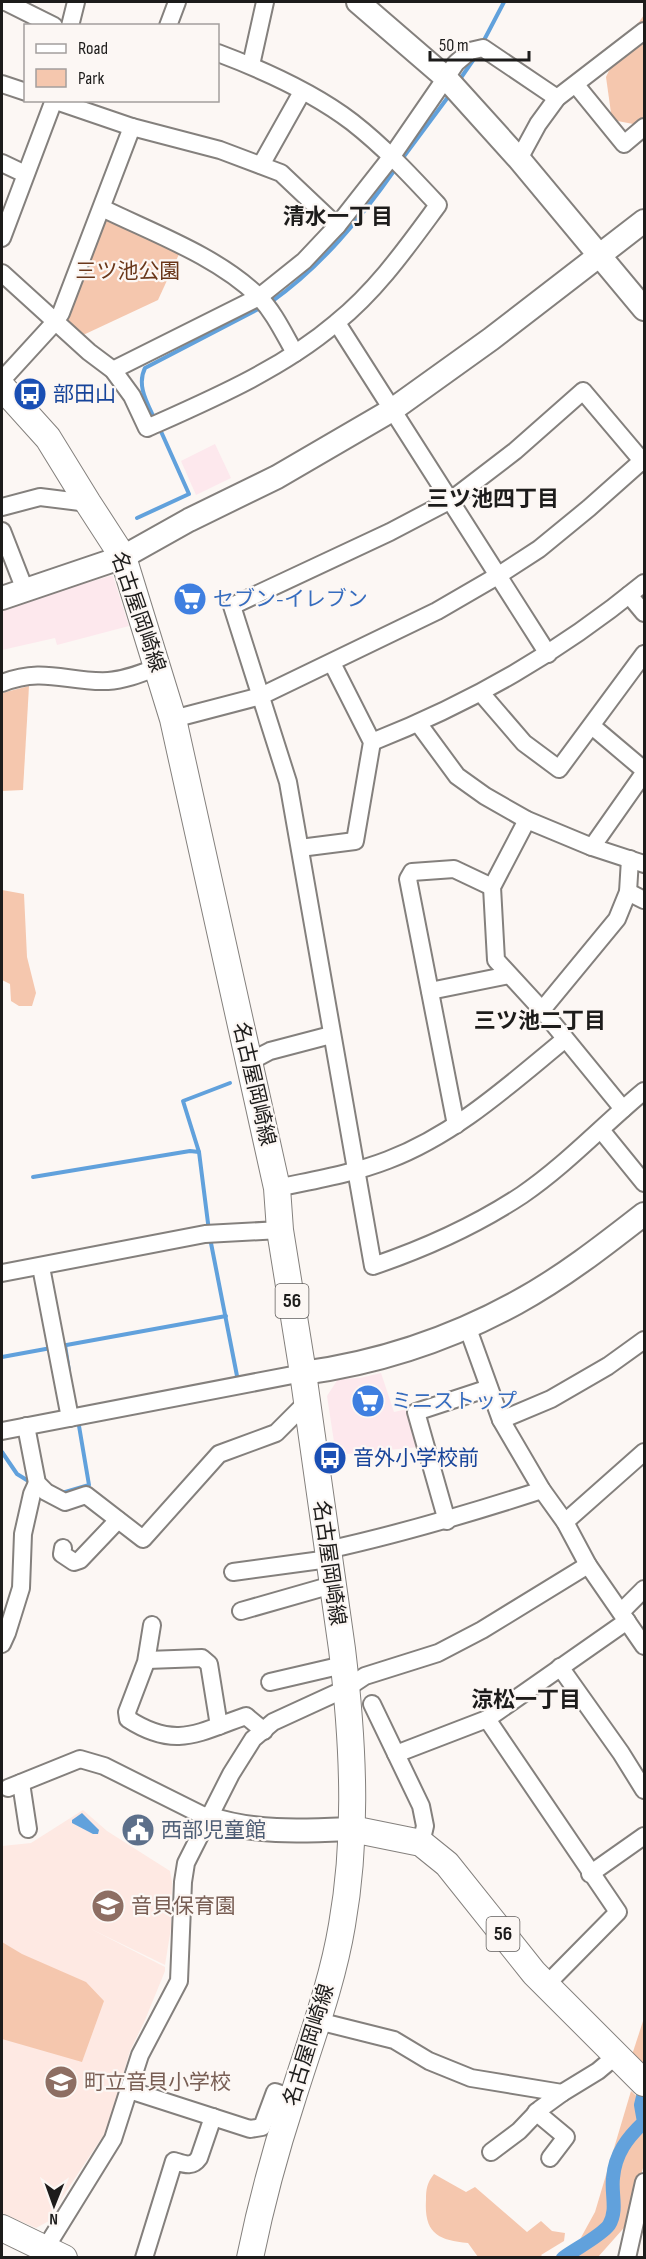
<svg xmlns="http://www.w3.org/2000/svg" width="646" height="2259" font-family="'Sofia Sans Condensed','Noto Sans JP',sans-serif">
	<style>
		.commercial { fill: #fde8ed }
		.education { fill: #fee9e3 }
		.green { fill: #f5c7ae }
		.water { fill: #61a1dc }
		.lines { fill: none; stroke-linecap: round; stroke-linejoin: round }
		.stream { stroke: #61a1dc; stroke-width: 4 }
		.canal { stroke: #61a1dc; stroke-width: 14 }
		.street-casing { stroke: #84807d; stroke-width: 20 }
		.secondary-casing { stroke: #84807d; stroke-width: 26 }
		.primary-casing { stroke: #84807d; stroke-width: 28 }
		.street { stroke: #fff; stroke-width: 16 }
		.secondary { stroke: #fff; stroke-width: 22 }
		.primary { stroke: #fff; stroke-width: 26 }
		.labels { text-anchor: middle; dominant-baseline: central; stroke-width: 4.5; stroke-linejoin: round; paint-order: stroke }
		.shield { fill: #fcf7f4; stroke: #605e5c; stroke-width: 1.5 }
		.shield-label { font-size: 20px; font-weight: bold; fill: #1d1c1b }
		.park-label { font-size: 21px; fill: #6a371a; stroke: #fcf7f4 }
		.transit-label { font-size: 21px; fill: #164399; stroke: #fcf7f4; text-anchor: start }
		.shop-label { font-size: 21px; fill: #366cbe; stroke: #fcf7f4; text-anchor: start }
		.street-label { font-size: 21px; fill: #1d1c1b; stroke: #fcf7f4 }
		.service-label { font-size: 21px; fill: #4e5e75; stroke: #fcf7f4; text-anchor: start }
		.education-label { font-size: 21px; fill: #785e54; stroke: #fcf7f4; text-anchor: start }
		.neighbourhood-label { font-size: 22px; font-weight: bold; fill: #1d1c1b; stroke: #fcf7f4 }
	</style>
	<rect width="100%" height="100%" fill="#fcf7f4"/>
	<g class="commercial">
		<polygon points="215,444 231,478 196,495 181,461"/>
		<polygon points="110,576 113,576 129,626 57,645 55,638 2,650 2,607"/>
		<polygon points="381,1373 394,1412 407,1409 419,1447 336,1455 327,1396 338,1379 360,1378"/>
	</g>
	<polygon class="education" points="83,1810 107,1831 170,1871 172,1882 171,1928 165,1965 91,1929 165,1967 165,1971 145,2020 130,2051 107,2130 63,2196 49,2221 36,2228 2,2213 2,1846 31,1843"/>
	<g class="green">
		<polygon points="644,15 644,126 612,120 606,77 618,51"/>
		<polygon points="109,217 180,252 158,300 81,336 66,320 102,220"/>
		<polygon points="29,686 23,790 2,791 2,693"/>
		<polygon points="2,890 24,894 27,957 36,993 32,1006 19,1006 11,1001 10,984 2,980"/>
		<polygon points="2,1942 22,1954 86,1982 104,2001 82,2062 2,2039"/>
		<polygon points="644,2018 644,2071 631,2058"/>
		<polygon points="631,2091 644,2103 644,2164 630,2221 598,2257 557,2258 578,2243 595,2212"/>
		<path d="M 434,2174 L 466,2192 L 475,2187 L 527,2232 L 541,2221 L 552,2231 L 565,2233 L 564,2241 L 541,2255 L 543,2257 L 478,2257 L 468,2243 C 438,2240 424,2233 426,2200 C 426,2189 427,2183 434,2174 Z"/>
	</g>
	<polygon class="water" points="82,1813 99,1830 98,1834 93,1834 72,1823 72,1820"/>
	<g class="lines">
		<g class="stream">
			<polyline points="482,44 504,2"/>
			<polyline points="458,82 476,56"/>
			<polyline points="402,159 451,93"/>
			<path d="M 271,302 C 321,267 361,218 396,168"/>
			<path d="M 155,420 C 148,404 136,386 145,368 L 262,307"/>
			<polyline points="137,518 189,494 159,427"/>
			<polyline points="33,1177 190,1151 199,1152"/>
			<polyline points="209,1231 199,1152 183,1101 230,1083"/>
			<polyline points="210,1238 238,1381"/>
			<polyline points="65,1345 69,1371"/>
			<polyline points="61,1346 226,1316"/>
			<polyline points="2,1357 51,1348"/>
			<polyline points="2,1452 17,1474 30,1482"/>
			<polyline points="62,1493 89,1485 78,1420"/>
		</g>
		<path class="canal" d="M 563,2258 C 575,2249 601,2236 609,2225 C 618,2210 611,2194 613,2178 C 615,2154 627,2138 644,2122 L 641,2105 L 644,2093"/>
		<g class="street-casing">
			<g id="street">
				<polyline points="6,2 54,26"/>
				<polyline points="70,26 76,2"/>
				<polyline points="168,26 177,2"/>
				<polyline points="251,65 265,2"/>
				<polyline points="2,84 26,92"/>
				<polyline points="576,85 624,144 644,127"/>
				<polyline points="53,100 132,127 220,150 281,173 337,226"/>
				<polyline points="519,159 538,124 557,98 644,31"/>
				<polyline points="2,163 25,174"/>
				<polyline points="261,165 302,92"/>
				<path d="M 102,208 C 153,233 217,256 258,296 C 274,312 284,334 295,353"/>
				<polyline points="2,238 54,100"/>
				<path d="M 2,273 L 89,352 L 113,370 L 132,396 L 147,428 C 212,399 282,369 336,323 C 377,290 407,247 438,205 C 410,175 384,147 352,122 C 314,93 263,70 218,53"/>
				<polyline points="337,323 548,654"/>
				<polyline points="113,370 259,297 304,261 337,226 392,156 456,63 470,51 483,48 557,98"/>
				<polyline points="2,380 55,322 61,313 132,127"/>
				<path d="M 644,463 L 583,391 L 515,451 L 451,500 L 390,532 L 232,606 L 288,782 L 373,1266 C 426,1248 475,1226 522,1195 C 566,1165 603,1125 644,1091"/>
				<polyline points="2,507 40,497 88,503"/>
				<polyline points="2,531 25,590"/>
				<polyline points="629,595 644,613"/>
				<path d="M 2,683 C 44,666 68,683 108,681 C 125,680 142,673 158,667"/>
				<polyline points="481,693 524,743 559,769 644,654"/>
				<polyline points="173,719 261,696 437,611 499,575 539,549 589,508 643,460"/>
				<polyline points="418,723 457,776 485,796 527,820 592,847 644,864"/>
				<polyline points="592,726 644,770"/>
				<path d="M 372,742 C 473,702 560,652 644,583"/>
				<polyline points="527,820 492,887 496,960 542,1010 623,1109"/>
				<polyline points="592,847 644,773"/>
				<polyline points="300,848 355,841 372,742 332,663"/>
				<polyline points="628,892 644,900"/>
				<polyline points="430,991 509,975"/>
				<polyline points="542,1010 617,919 628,892 630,859"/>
				<polyline points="249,1062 270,1051 331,1035"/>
				<polyline points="456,1125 408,879 412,872 454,869 492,887"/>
				<polyline points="601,1130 644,1183"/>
				<path d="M 277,1188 C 314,1180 352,1174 388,1160 C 456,1134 509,1085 564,1040"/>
				<polyline points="41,1267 70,1418"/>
				<polyline points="2,1273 205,1234 280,1230"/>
				<polyline points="467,1326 501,1420 542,1490 565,1522 588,1565 644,1646"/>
				<polyline points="501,1420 551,1399 608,1366 644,1340"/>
				<polyline points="26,1426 37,1483 46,1492 65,1502 86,1495 143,1539 219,1454 276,1433 307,1402"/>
				<polyline points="2,1431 303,1373"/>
				<polyline points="447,1521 416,1412 489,1388"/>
				<polyline points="565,1522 644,1452"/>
				<polyline points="63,1548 62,1554 74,1562 80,1560 118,1520"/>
				<path d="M 327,1550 C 400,1534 471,1513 542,1490"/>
				<polyline points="233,1572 329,1559"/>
				<polyline points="241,1611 332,1585"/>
				<polyline points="621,1612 644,1589"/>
				<path d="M 152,1625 L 146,1662 L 127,1712 L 128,1719 C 176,1750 199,1732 246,1716 L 264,1731"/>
				<polyline points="2,1644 7,1633 21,1588 23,1534 32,1494 37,1483"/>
				<polyline points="147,1660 202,1658 209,1664 219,1726"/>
				<polyline points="560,1667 621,1753 644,1790"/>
				<polyline points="270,1682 343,1665"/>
				<polyline points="372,1704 421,1806 425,1826 421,1843"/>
				<polyline points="487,1719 618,1912 546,1985"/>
				<polyline points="396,1754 487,1719 627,1621"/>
				<polyline points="21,1783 28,1829"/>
				<polyline points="8,1788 80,1759 104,1766 208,1818"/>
				<polyline points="590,1874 644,1836"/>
				<polyline points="318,2021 394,2040 429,2061 471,2078 562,2093 598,2071 617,2055"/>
				<polyline points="129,2090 250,2129 262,2127 275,2092 292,2098"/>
				<polyline points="536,2112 566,2137 550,2158"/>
				<polyline points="491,2152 519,2131 540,2109 562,2093"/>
				<polyline points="45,2249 113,2139 140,2055 179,1981 183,1882 186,1863 231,1774 253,1739 273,1722 347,1688 365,1676 438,1653 482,1630 588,1565"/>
				<path d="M 144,2258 L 174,2161 C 184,2164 192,2168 199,2158 L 213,2117"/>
				<polyline points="627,2258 644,2182"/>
			</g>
		</g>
		<g class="secondary-casing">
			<g id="secondary">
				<polyline points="358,2 445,77 519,159 644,309"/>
				<polyline points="2,598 123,557 189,520 277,477 392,410 491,339 644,221"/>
				<path d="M 303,1373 C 377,1363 450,1339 516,1303 C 562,1278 603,1246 644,1214"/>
				<path d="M 208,1818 C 255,1834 304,1831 352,1829"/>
			</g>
		</g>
		<g class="primary-casing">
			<g id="primary">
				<path d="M 2,387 L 48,438 L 88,503 L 123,557 L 173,719 L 277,1188 L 280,1230 L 303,1373 L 342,1649 C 353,1740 358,1835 342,1925 C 332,1985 310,2042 292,2100 C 275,2152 261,2204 250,2258"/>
				<polyline points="352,1829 421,1843 447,1864 534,1973 644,2083"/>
				<polyline points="2,2228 64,2258"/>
			</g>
		</g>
		<use href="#street" class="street"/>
		<use href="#secondary" class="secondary"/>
		<use href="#primary" class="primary"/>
	</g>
	<defs>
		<g id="bus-disc" transform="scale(1.725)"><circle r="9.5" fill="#1a4fb4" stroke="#fcf7f4"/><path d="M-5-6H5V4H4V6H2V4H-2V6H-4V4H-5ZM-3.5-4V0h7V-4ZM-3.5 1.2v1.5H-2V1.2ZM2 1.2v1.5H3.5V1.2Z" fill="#fff"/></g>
		<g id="supermarket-disc" transform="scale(1.725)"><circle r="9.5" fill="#3f7fe0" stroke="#fcf7f4"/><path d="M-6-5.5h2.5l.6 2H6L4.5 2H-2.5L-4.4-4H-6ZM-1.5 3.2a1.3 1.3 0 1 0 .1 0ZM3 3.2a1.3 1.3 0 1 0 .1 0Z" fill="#fff"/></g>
		<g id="civic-disc" transform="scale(1.725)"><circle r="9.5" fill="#5c6f8a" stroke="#fcf7f4"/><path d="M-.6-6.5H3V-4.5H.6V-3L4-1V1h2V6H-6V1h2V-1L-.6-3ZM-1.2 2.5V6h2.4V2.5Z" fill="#fff"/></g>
		<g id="school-disc" transform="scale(1.725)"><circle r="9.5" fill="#8d6e63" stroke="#fcf7f4"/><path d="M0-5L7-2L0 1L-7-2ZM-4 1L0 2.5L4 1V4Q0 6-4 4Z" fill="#fff"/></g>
	</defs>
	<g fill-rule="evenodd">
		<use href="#bus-disc" x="30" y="394"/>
		<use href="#supermarket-disc" x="190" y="599"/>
		<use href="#supermarket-disc" x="368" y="1401"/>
		<use href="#bus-disc" x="330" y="1458"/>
		<use href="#civic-disc" x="138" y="1830"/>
		<use href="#school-disc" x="108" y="1906"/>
		<use href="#school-disc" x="61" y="2082"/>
	</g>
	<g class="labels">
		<g class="shield">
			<rect x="275.5" y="1284" width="33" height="34" rx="4.5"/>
			<rect x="486.5" y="1917" width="33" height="34" rx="4.5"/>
		</g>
		<g class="shield-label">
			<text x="292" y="1301">56</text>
			<text x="503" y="1934">56</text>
		</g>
		<g class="park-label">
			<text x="128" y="271">三ツ池公園</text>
		</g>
		<g class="transit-label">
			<text x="53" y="394">部田山</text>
			<text x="353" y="1458">音外小学校前</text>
		</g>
		<g class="shop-label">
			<text x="213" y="599">セブン-イレブン</text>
			<text x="391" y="1401">ミニストップ</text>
		</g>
		<g class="street-label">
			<text transform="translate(138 612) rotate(71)">名古屋岡崎線</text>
			<text transform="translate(254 1084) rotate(77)">名古屋岡崎線</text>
			<text transform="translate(329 1563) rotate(82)">名古屋岡崎線</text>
			<text transform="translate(309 2045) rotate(-73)">名古屋岡崎線</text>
		</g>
		<g class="service-label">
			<text x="161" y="1830">西部児童館</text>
		</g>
		<g class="education-label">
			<text x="131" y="1906">音貝保育園</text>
			<text x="84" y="2082">町立音貝小学校</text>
		</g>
		<g class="neighbourhood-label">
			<text x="338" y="217">清水一丁目</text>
			<text x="493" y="499">三ツ池四丁目</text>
			<text x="540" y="1021">三ツ池二丁目</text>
			<text x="526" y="1700">涼松一丁目</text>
		</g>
	</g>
	<rect width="646" height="2259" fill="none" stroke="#1d1c1b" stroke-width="6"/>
	<rect x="24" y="24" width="195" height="78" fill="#fcf7f4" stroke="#a39f9d" stroke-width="1.5"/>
	<rect x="36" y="44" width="30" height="9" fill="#ffffff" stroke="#a39f9d" stroke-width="1.5"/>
	<text x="78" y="54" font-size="18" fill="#1d1c1b">Road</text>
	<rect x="36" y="69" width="30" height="18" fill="#f5c7ae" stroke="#a39f9d" stroke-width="1.5"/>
	<text x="78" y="84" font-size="18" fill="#1d1c1b">Park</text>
	<g transform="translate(54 2205) rotate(181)" stroke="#fcf7f4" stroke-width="4.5" paint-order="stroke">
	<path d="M0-4.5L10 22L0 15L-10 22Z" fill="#1d1c1b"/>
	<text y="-9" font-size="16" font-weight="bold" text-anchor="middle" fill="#1d1c1b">N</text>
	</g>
	<path d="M430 51v9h99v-9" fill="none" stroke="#1d1c1b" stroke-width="3"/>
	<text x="439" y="51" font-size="18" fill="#1d1c1b" stroke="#fcf7f4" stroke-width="4.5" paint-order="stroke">50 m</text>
</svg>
